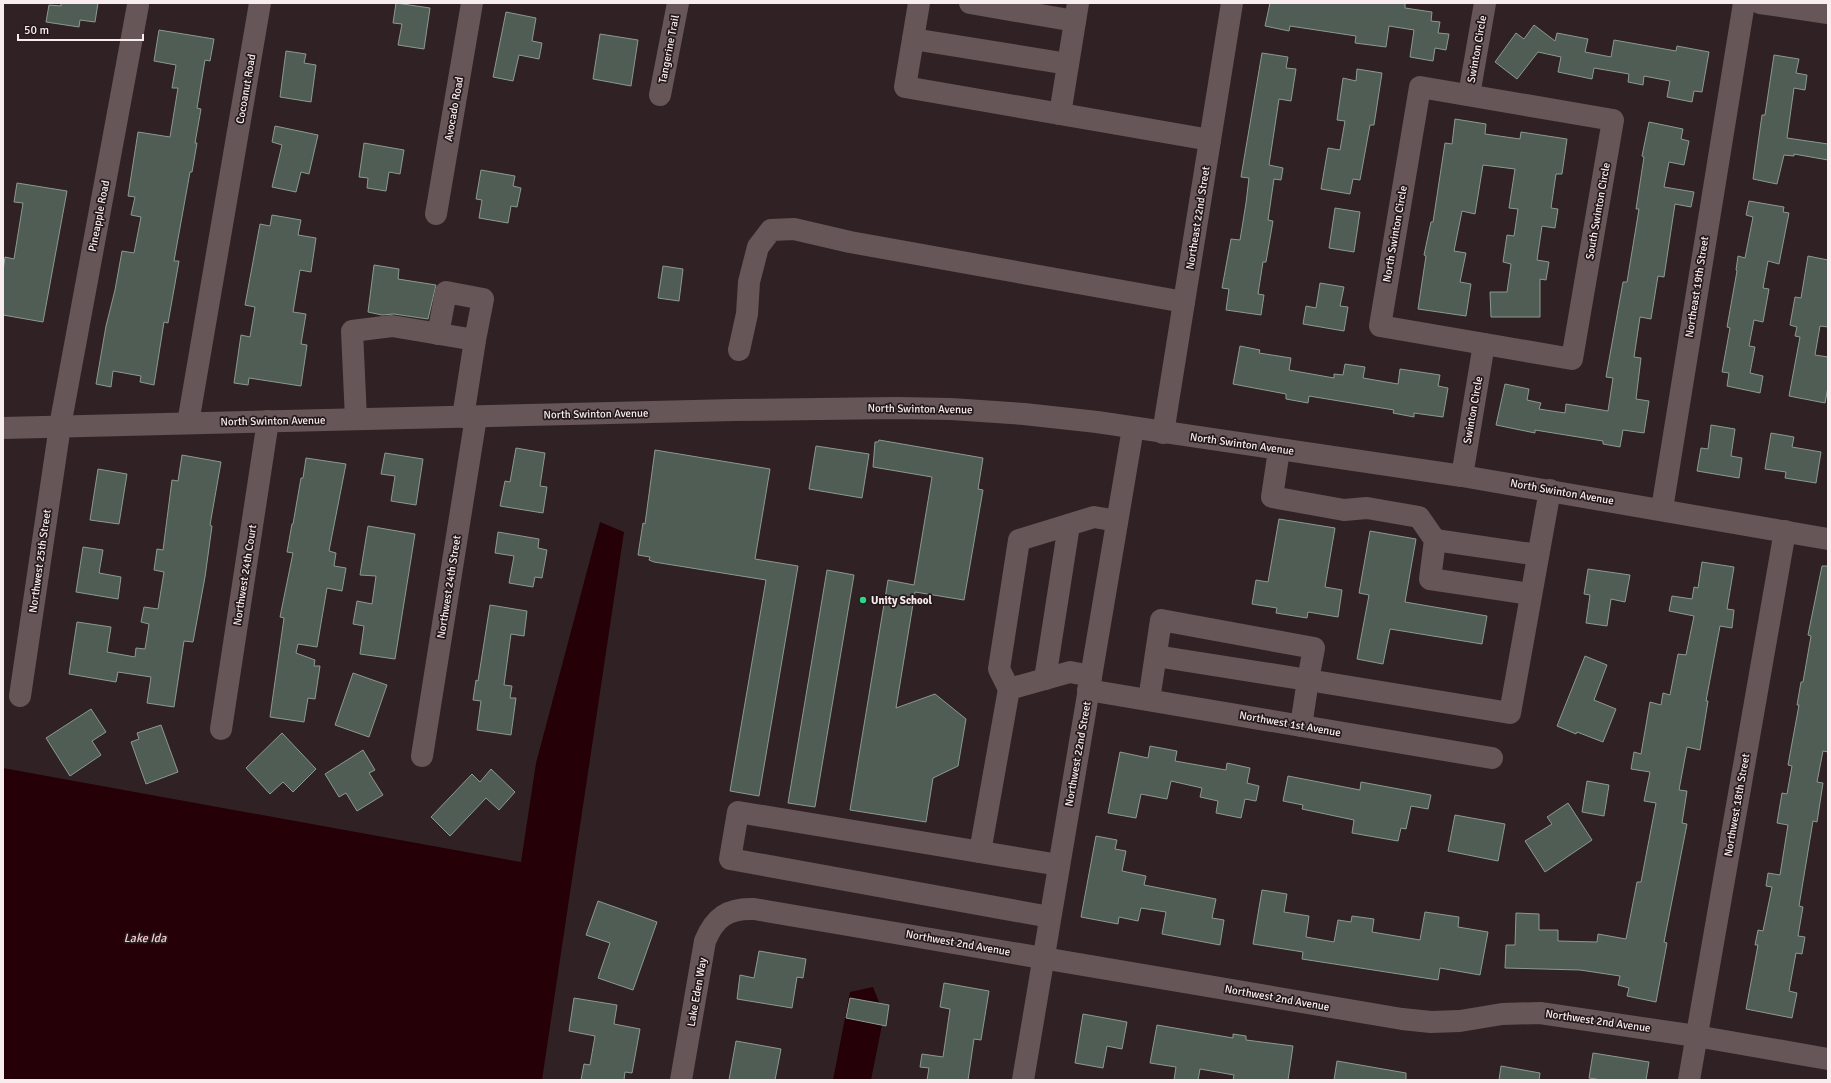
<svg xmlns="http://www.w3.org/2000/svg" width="1831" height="1083" font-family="Signika,sans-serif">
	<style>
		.water { fill: #250006 }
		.building { fill: #505d54; stroke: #8b9990 }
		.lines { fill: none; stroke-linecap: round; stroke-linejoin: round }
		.minor { stroke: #665658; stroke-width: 22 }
		.poi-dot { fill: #2ad885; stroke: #26191b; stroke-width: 1.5 }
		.labels { text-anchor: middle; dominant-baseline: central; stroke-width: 3.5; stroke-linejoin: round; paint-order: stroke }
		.street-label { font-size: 11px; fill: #f7edee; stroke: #26191b }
		.poi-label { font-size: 11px; font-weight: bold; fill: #f7edee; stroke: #26191b; text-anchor: start }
		.water-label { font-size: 12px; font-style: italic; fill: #faced3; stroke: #26191b }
	</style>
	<rect width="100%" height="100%" fill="#302224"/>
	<g class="water">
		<polygon points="600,522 624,532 542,1080 3,1080 3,768 521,862 536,763"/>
		<polygon points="873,987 884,1015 871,1080 833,1080 850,992"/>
	</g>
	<g class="building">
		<polygon points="61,3 98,3 95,22 80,20 79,27 46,22 49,5 61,6"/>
		<polygon points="396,3 430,8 424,49 398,45 402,24 393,23"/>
		<polygon points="1270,3 1405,3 1405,8 1432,12 1431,21 1440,22 1438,33 1449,34 1446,50 1435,48 1433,61 1410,57 1414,30 1389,26 1386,47 1355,43 1356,36 1290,26 1289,31 1265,26"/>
		<polygon points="506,12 536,18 532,41 542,43 539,59 519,55 513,81 493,77"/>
		<polygon points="1534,25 1555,41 1557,33 1588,39 1585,52 1611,57 1614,40 1676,51 1677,46 1709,52 1702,92 1694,91 1692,102 1667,97 1670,81 1644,76 1643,85 1628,82 1629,74 1594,68 1592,79 1558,72 1561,57 1538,52 1517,79 1495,62 1516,33 1524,39"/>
		<polygon points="159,30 214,39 210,61 205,60 197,108 201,109 195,143 197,143 192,172 190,172 174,261 179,261 168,323 164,322 154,385 140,382 141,376 113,371 111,387 96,384 106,326 115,290 122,251 134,253 141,217 131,215 135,197 128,196 138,132 170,137 178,88 172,88 176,65 154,61"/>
		<polygon points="600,34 638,40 631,86 593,79"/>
		<polygon points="286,51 306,54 304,63 316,65 311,102 280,97"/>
		<polygon points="1262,53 1288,57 1286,68 1296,69 1291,101 1279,99 1269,165 1283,168 1281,180 1274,179 1268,220 1273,221 1266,262 1263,262 1258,294 1264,295 1261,315 1226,310 1229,289 1222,288 1231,239 1240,240 1246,203 1249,178 1241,177"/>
		<polygon points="1774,55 1799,59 1796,73 1807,75 1805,90 1794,88 1787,138 1828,144 1828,160 1794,154 1794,156 1784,155 1777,184 1753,179 1762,115 1765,115"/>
		<polygon points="1357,69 1382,73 1374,125 1370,125 1360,180 1353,179 1350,194 1321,189 1328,148 1340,150 1345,121 1337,120 1343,78 1356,81"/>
		<polygon points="1455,119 1486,124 1485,134 1520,139 1521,132 1567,139 1562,174 1556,174 1551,208 1558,209 1555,228 1542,226 1537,260 1549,262 1546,280 1540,279 1540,317 1491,317 1490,292 1507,292 1511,264 1503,262 1507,235 1514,236 1518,209 1509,208 1515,169 1483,165 1475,214 1462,211 1454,251 1466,253 1460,282 1471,284 1466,316 1418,309 1426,256 1424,255 1431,222 1433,222 1445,143 1452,144"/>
		<polygon points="1649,122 1683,129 1681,139 1689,141 1684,165 1669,162 1664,187 1694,192 1691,207 1675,204 1664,277 1658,276 1651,319 1640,317 1634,357 1641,358 1636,399 1649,401 1644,433 1623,430 1620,447 1603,444 1603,441 1535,430 1535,433 1496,425 1505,384 1529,389 1527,400 1541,403 1539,409 1565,413 1566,404 1608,411 1613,378 1606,377 1623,282 1627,282 1639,209 1636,209 1644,157 1642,156"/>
		<polygon points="275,126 318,135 309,174 301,172 296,192 272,187 282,145 272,142"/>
		<polygon points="364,143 404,150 400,174 389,172 386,191 367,188 368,178 359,177"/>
		<polygon points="481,170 515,176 513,186 521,188 517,207 511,206 508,223 479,218 482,200 476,199"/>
		<polygon points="17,183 67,191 43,322 3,315 3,271 5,257 14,259 23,203 14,202"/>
		<polygon points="1749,201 1784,207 1783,212 1789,213 1779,264 1768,261 1763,288 1769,289 1763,322 1754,320 1749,346 1755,347 1750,373 1763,376 1760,393 1727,386 1729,373 1722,372 1730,328 1727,327 1737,271 1736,270 1738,256 1745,258 1753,217 1746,215"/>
		<polygon points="1335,208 1360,212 1354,252 1329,248"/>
		<polygon points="272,215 301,220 298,235 316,238 311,272 300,270 293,312 306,314 301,344 307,345 301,386 249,378 248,385 234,383 241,335 250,337 255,307 245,305 260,224 270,226"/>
		<polygon points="1808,256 1828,260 1828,327 1820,326 1815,355 1828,357 1828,387 1825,403 1789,396 1800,337 1795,336 1797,327 1790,325 1795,297 1801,298"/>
		<polygon points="374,265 399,269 398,279 436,285 428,319 394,314 382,315 368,312"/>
		<polygon points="663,266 683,269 679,301 658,298"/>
		<polygon points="1320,283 1344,287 1340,306 1348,307 1344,331 1303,324 1306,306 1316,308"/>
		<polygon points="1240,346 1260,350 1259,353 1291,358 1289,370 1334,378 1334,374 1343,375 1345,364 1365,367 1363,378 1398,384 1400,369 1440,375 1438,386 1448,388 1443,417 1414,413 1414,417 1393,413 1394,410 1309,396 1308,403 1286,399 1286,394 1233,384"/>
		<polygon points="1711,425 1735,429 1731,456 1742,458 1739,478 1697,471 1701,448 1708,449"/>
		<polygon points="1771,433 1794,437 1792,447 1821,452 1816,483 1785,478 1786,472 1765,469"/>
		<polygon points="879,440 983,458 978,489 983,490 964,600 915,592 896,708 935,694 966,719 958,766 933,778 926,822 850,810 888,580 914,585 932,477 873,467 875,442 878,442"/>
		<polygon points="816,446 869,454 862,498 809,489"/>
		<polygon points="516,448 545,453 540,486 547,487 543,513 500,506 505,481 510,482"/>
		<polygon points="655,450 770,469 755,559 798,566 759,796 730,791 766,580 654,562 649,560 650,557 638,555 643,523 645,524"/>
		<polygon points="385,453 423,459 416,505 391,501 395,476 381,474"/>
		<polygon points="182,455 221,462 210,525 212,526 205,577 193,642 184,641 174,707 147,703 151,677 118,672 116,682 69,674 77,622 111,627 107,652 135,657 136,648 145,649 149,624 141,622 144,607 158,609 164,572 154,570 157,549 163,550 172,480 178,481"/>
		<polygon points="306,458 346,464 329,551 336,553 334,566 346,568 342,591 327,588 317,647 298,644 296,653 315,660 314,666 320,666 315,699 308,698 304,722 270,717 284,618 280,617 293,553 287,552 292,524 293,524 301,478 303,478"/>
		<polygon points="98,469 127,474 119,524 90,520"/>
		<polygon points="1279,519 1335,528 1325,587 1342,590 1338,617 1308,612 1307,618 1276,613 1277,608 1252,604 1256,580 1268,582"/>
		<polygon points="368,526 415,534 395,659 360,654 364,626 353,624 357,601 372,604 376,576 360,575"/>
		<polygon points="1370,531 1416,539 1405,602 1487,616 1482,644 1390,629 1383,664 1357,659 1369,595 1359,593"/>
		<polygon points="498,532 539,539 538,548 547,550 542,578 535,577 533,587 509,583 514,556 495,553"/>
		<polygon points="83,547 103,550 99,573 121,577 118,599 76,592"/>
		<polygon points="1702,562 1734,567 1727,609 1734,610 1732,628 1720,626 1706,701 1708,701 1700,750 1687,747 1679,790 1687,791 1682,823 1687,824 1664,942 1667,943 1656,1002 1627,996 1629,988 1618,985 1620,976 1580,970 1505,968 1506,945 1515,945 1516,913 1539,914 1539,930 1558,930 1558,941 1597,942 1598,934 1626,939 1637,882 1641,882 1656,803 1644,801 1650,772 1631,769 1634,752 1641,754 1650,702 1661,705 1663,693 1670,695 1678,654 1686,655 1694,616 1669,611 1672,596 1692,599 1694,587 1698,588"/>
		<polygon points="1822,566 1828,566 1828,752 1823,751 1817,782 1823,783 1817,822 1813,821 1799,906 1803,907 1798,936 1805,937 1802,954 1796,953 1789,991 1797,993 1792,1018 1746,1009 1758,945 1755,945 1758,930 1763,931 1772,887 1766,886 1768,873 1780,875 1788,825 1777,823 1782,793 1787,794 1792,766 1788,765 1799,705 1797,705 1801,682 1803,682 1811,636 1808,635"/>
		<polygon points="1588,569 1630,575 1625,602 1611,599 1607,626 1586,623 1590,595 1584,594"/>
		<polygon points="827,570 854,575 815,807 788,803"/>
		<polygon points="490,605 527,611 524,636 511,634 504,685 512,686 510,698 516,698 511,735 477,730 481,701 473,700 476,680 478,681"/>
		<polygon points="1585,656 1607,665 1594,700 1616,709 1603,742 1577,732 1576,734 1557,726"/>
		<polygon points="353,673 387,685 369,737 335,725"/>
		<polygon points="91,709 106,732 92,741 101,755 70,776 46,738"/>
		<polygon points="161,725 178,772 146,784 131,742 139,739 137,733"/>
		<polygon points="282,733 316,769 293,792 283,782 270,794 246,768"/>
		<polygon points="1150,746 1177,751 1175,761 1226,770 1227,763 1250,768 1247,783 1259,786 1256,801 1245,799 1241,818 1216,813 1218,801 1200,797 1202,788 1171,781 1167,799 1141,794 1136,818 1108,813 1120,752 1148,758"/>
		<polygon points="363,750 375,770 369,773 383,795 357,811 346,793 339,797 325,774"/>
		<polygon points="491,769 515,792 499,810 486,798 450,836 431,817 472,774 480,782"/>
		<polygon points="1288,776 1360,790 1361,782 1431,795 1428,809 1411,806 1406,829 1401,828 1398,841 1352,833 1354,820 1302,809 1303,805 1283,801"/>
		<polygon points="1587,781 1609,785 1604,816 1582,812"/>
		<polygon points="1568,803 1592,840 1545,872 1525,841 1552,824 1547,817"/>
		<polygon points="1455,815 1505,824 1498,861 1448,851"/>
		<polygon points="1096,836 1117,840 1115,849 1126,851 1122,871 1146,876 1144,885 1216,899 1212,918 1224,920 1220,945 1162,934 1166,912 1141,908 1138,921 1119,917 1118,924 1081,917"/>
		<polygon points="1262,890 1287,894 1284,912 1309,916 1306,937 1334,942 1338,920 1351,922 1352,916 1374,919 1372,932 1420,940 1425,912 1459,917 1458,927 1488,932 1480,975 1440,968 1438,980 1302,959 1303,952 1253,944"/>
		<polygon points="598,901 657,922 633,990 598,978 610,943 586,935"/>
		<polygon points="759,951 806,959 803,978 797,977 792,1008 737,999 740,975 754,978"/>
		<polygon points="944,983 989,991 981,1040 974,1039 968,1080 927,1080 929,1068 920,1067 922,1054 943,1057 950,1009 940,1007"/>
		<polygon points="574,998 617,1005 614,1024 640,1029 632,1073 625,1072 624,1080 581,1080 584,1064 590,1065 595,1036 569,1031"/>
		<polygon points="850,998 889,1005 886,1026 846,1018"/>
		<polygon points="1083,1014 1127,1022 1122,1049 1107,1046 1103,1068 1075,1063"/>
		<polygon points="1157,1025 1233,1038 1233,1034 1246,1036 1246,1040 1293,1046 1288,1080 1233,1080 1234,1075 1200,1069 1198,1080 1174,1080 1176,1067 1150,1063"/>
		<polygon points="736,1041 781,1049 775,1080 729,1080"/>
		<polygon points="1593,1053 1649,1062 1646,1080 1602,1080 1589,1078"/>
		<polygon points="1337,1061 1406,1073 1406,1080 1334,1080"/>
		<polygon points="1501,1066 1540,1073 1539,1080 1499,1080"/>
	</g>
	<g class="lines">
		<g class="minor">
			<polyline points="919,3 905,87 1210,140"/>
			<polyline points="970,3 1075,21"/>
			<polyline points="1760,3 1828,13"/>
			<polyline points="913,39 1068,64"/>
			<polygon points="1420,87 1613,120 1572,359 1380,326"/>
			<polyline points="660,95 678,3"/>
			<polyline points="1469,95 1485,3"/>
			<polyline points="1060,114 1078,3"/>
			<polyline points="436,214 472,3"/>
			<polyline points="438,334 446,292 483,299 475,340"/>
			<polyline points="739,350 747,314 749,282 758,247 771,230 794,229 850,242 1184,302"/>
			<polyline points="356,419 352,331 392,326 475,340 463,417"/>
			<polyline points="188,423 260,3"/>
			<polyline points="3,428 734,410 897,408 951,409 1024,414 1097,422 1462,476 1828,539"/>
			<polyline points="1163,433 1232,3"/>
			<polyline points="1279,450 1272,497 1344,510 1367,508 1419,517 1435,540 1430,579 1531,594"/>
			<polyline points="1462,476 1484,344"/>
			<polyline points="1662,509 1744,3"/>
			<polyline points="1435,540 1538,555"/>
			<polyline points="1156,656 1308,680 1301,726"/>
			<polyline points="1045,679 1069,525"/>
			<polyline points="1009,689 999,669 1019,540 1094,517 1117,521"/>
			<polyline points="1088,690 1492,758"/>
			<polyline points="20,696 60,426 138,5"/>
			<polyline points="1149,700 1161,620 1314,648 1308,680 1510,713 1550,490"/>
			<polyline points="221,729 268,421"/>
			<polyline points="422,756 476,417"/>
			<polyline points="980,852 1009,689 1070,672 1091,676"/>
			<polyline points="1050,917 730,859 738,812 1059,865"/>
			<path d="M 681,1080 L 705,941 C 715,917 728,908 754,909 L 1402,1019 L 1431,1022 L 1460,1021 L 1502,1014 L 1540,1013 L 1696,1036 L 1828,1059"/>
			<polyline points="1023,1080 1133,428"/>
			<polyline points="1689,1080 1785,531"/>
		</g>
	</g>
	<circle class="poi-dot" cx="863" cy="600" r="4"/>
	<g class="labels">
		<g class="street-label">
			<text transform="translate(669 49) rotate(-79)">Tangerine Trail</text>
			<text transform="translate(1477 49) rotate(-80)">Swinton Circle</text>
			<text transform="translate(246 89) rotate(-80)">Cocoanut Road</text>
			<text transform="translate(454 109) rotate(-80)">Avocado Road</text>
			<text transform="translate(1598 211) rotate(-80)">South Swinton Circle</text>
			<text transform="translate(99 216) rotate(-79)">Pineapple Road</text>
			<text transform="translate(1198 218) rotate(-81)">Northeast 22nd Street</text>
			<text transform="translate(1395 234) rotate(-80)">North Swinton Circle</text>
			<text transform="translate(1697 287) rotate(-81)">Northeast 19th Street</text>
			<text transform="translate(920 409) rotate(1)">North Swinton Avenue</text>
			<text transform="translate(1473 410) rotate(-80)">Swinton Circle</text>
			<text transform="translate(596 414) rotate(-1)">North Swinton Avenue</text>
			<text transform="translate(273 421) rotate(-1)">North Swinton Avenue</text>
			<text transform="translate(1242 444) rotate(8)">North Swinton Avenue</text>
			<text transform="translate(1562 492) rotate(10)">North Swinton Avenue</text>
			<text transform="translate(40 561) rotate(-82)">Northwest 25th Street</text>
			<text transform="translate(245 575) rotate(-81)">Northwest 24th Court</text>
			<text transform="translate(449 587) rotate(-81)">Northwest 24th Street</text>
			<text transform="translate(1290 724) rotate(10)">Northwest 1st Avenue</text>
			<text transform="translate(1078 754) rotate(-80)">Northwest 22nd Street</text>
			<text transform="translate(1737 805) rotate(-80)">Northwest 18th Street</text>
			<text transform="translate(958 943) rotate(10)">Northwest 2nd Avenue</text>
			<text transform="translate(697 992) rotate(-80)">Lake Eden Way</text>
			<text transform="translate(1277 998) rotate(10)">Northwest 2nd Avenue</text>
			<text transform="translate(1598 1021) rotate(8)">Northwest 2nd Avenue</text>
		</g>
		<g class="poi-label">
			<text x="871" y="600">Unity School</text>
		</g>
		<g class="water-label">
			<text x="145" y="938">Lake Ida</text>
		</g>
	</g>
	<rect width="1831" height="1083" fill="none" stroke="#f7edee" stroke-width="8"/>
	<path d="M18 34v6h125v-6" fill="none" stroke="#f7edee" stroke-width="2"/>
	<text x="24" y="34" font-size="12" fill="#f7edee" stroke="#26191b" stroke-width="3" paint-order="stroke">50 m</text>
</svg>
